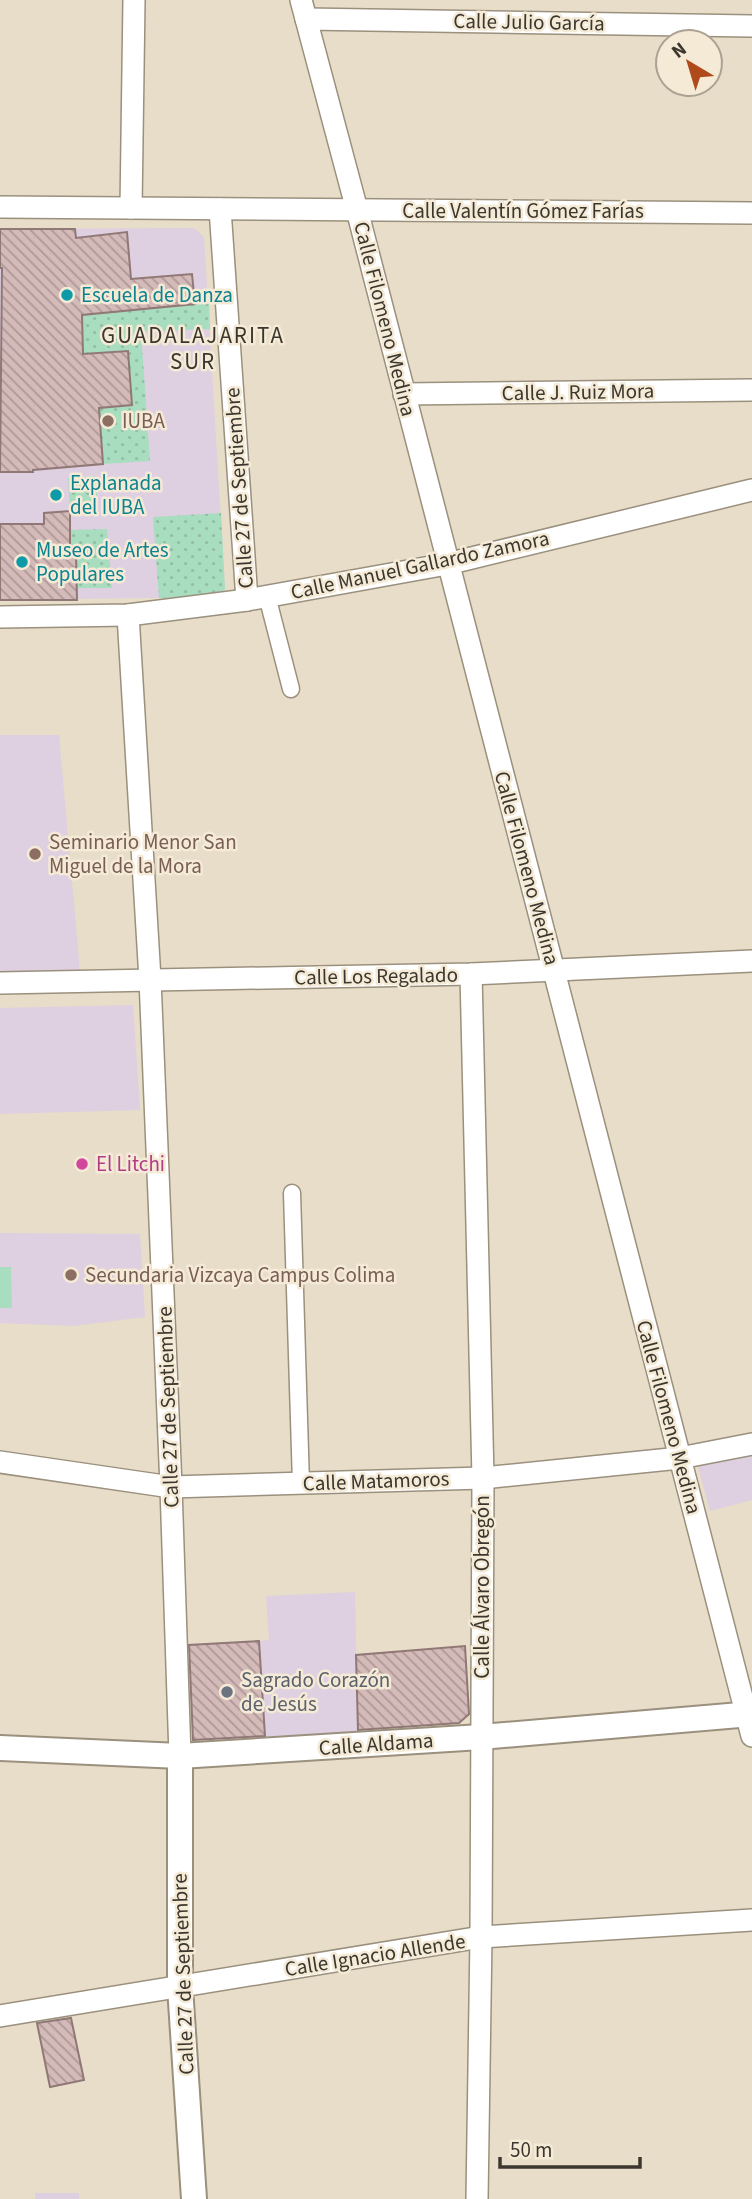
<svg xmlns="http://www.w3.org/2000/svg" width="752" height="2199" font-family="'Source Sans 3',sans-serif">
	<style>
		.commercial { fill: #decfe1 }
		.grass { fill: url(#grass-dots) }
		.pitch { fill: #a8ddbf }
		.building { fill: url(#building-back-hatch); stroke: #907876; stroke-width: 2 }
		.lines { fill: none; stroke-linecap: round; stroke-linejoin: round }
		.pedestrian-casing { stroke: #9a907d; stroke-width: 19 }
		.minor-casing { stroke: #9a907d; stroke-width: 24 }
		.tertiary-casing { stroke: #9a907d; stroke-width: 28 }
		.pedestrian { stroke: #fff; stroke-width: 16 }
		.minor { stroke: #fff; stroke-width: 21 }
		.tertiary { stroke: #fff; stroke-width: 24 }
		.culture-dot { fill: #0f9aa8; stroke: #f5ead6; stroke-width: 2.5 }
		.education-dot { fill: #8d6e63; stroke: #f5ead6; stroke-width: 2.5 }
		.hotel-dot { fill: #d1479c; stroke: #f5ead6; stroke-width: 2.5 }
		.worship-dot { fill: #6b7280; stroke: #f5ead6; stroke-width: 2.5 }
		.labels { text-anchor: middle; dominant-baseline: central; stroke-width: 5; stroke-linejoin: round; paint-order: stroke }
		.street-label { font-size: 21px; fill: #3b372f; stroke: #f5ead6 }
		.culture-label { font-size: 21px; fill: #0d838f; stroke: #f5ead6; text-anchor: start }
		.education-label { font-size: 21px; fill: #785e54; stroke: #f5ead6; text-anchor: start }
		.hotel-label { font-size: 21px; fill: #b23c85; stroke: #f5ead6; text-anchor: start }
		.worship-label { font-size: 21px; fill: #5b616d; stroke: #f5ead6; text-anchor: start }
		.neighbourhood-label { font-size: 23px; letter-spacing: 2px; fill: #3b372f; stroke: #f5ead6 }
	</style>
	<defs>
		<pattern id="grass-dots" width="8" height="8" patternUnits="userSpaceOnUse" patternTransform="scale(1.75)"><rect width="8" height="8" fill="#a8ddbf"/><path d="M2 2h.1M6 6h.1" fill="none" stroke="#92bea4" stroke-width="1.8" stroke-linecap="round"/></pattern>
		<pattern id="building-back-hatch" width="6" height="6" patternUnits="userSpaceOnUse" patternTransform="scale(1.75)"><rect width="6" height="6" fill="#d4bab8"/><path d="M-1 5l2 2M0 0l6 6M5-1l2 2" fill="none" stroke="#ad9896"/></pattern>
	</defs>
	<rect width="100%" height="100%" fill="#e8ddc9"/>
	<g class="commercial">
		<polygon points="194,228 204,237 225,589 217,597 0,600 0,229"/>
		<polygon points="0,735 59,735 80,972 0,972"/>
		<polygon points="133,1005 140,1110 0,1114 0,1008"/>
		<polygon points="0,1233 140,1234 145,1317 73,1326 0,1323"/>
		<polygon points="752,1452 752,1500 710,1511 697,1463"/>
		<polygon points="355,1592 358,1731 265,1738 259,1641 269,1640 266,1596"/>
		<rect x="35" y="2193" width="44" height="6"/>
	</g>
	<g class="grass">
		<polygon points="209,302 210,329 141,332 150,461 103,464 99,408 128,351 82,354 82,315"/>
		<polygon points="96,476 98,510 70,511 68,478"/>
		<polygon points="221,513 225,589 217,597 159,598 153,517"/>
		<polygon points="107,529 112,588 77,588 76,553 70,553 70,530"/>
	</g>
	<polygon class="pitch" points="0,1267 11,1267 12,1308 0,1308"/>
	<g class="building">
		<polygon points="0,229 75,229 76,238 127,232 131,279 192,274 195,304 82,315 83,354 128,351 132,405 99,408 103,464 33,470 33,472 0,472 2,268 0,268"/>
		<polygon points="70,511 70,553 76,553 77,600 0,600 0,524 44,524 44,513"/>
		<polygon points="259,1641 265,1736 193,1740 189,1645"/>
		<polygon points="465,1646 469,1714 459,1723 358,1730 356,1655"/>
		<polygon points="71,2018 84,2080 50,2087 37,2023"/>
	</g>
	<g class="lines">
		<g class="pedestrian-casing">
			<g id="pedestrian">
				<polyline points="267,596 291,689"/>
				<polyline points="292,1193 301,1484"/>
			</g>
		</g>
		<g class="minor-casing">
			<g id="minor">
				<polyline points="301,0 357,210 752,1736"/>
				<polyline points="306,19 752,26"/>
				<polyline points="0,207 752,213"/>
				<polyline points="131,208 134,0"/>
				<polyline points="220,209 247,600"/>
				<polyline points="404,394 752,390"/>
				<polyline points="128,615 150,979 171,1487 180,1756"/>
				<polyline points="0,617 128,615 247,600 447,564 752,490"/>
				<polyline points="471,974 483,1478 481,1937 477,2199"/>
				<polyline points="0,983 471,974 752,961"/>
				<polyline points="0,1462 171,1487 483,1478 680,1458 752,1444"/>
				<polyline points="0,2016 481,1937 752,1920"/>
			</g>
		</g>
		<g class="tertiary-casing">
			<g id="tertiary">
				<polyline points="0,1748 180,1756 481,1737 752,1714"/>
				<polyline points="180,1756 180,1987 194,2199"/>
			</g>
		</g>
		<use href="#pedestrian" class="pedestrian"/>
		<use href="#minor" class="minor"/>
		<use href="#tertiary" class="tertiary"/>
	</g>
	<g class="culture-dot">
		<circle cx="67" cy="295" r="7"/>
		<circle cx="56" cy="495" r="7"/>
		<circle cx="22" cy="562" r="7"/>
	</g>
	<g class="education-dot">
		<circle cx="108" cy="421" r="7"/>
		<circle cx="35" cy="854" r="7"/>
		<circle cx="71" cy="1275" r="7"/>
	</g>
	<circle class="hotel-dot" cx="82" cy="1164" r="7"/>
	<circle class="worship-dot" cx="227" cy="1692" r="7"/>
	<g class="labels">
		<g class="street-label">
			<text transform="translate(529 22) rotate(1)">Calle Julio García</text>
			<text x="523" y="211">Calle Valentín Gómez Farías</text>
			<text transform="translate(385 319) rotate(76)">Calle Filomeno Medina</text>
			<text transform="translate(578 392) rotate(-1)">Calle J. Ruiz Mora</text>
			<text transform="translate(239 488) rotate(-94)">Calle 27 de Septiembre</text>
			<text transform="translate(420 565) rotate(-12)">Calle Manuel Gallardo Zamora</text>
			<text transform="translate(527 868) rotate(75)">Calle Filomeno Medina</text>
			<text transform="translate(376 976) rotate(-1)">Calle Los Regalado</text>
			<text transform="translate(168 1407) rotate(-92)">Calle 27 de Septiembre</text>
			<text transform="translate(669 1417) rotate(75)">Calle Filomeno Medina</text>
			<text transform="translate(376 1481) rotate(-2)">Calle Matamoros</text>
			<text transform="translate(482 1587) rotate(-90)">Calle Álvaro Obregón</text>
			<text transform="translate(376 1744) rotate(-4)">Calle Aldama</text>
			<text transform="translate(375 1955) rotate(-9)">Calle Ignacio Allende</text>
			<text transform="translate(183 1974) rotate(-92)">Calle 27 de Septiembre</text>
		</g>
		<g class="culture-label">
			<text x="81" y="295">Escuela de Danza</text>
			<text x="70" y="483">Explanada<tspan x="70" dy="24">del IUBA</tspan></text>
			<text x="36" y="550">Museo de Artes<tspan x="36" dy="24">Populares</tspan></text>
		</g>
		<g class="education-label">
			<text x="122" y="421">IUBA</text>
			<text x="49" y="842">Seminario Menor San<tspan x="49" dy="24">Miguel de la Mora</tspan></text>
			<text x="85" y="1275">Secundaria Vizcaya Campus Colima</text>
		</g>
		<g class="hotel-label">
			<text x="96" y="1164">El Litchi</text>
		</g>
		<g class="worship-label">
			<text x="241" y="1680">Sagrado Corazón<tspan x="241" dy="24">de Jesús</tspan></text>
		</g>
		<g class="neighbourhood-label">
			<text x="193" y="335">GUADALAJARITA<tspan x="193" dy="26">SUR</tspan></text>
		</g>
	</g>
	<g transform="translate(689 63) rotate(322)"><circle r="33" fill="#f5ead6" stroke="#aba293" stroke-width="2"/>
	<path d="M0-5L12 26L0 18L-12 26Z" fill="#af4a1a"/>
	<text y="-10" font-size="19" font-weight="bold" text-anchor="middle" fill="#3b372f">N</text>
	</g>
	<path d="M500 2157v10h140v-10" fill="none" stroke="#3b372f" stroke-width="3.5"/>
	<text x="510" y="2157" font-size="21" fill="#3b372f" stroke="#f5ead6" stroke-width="5" paint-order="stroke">50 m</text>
</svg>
